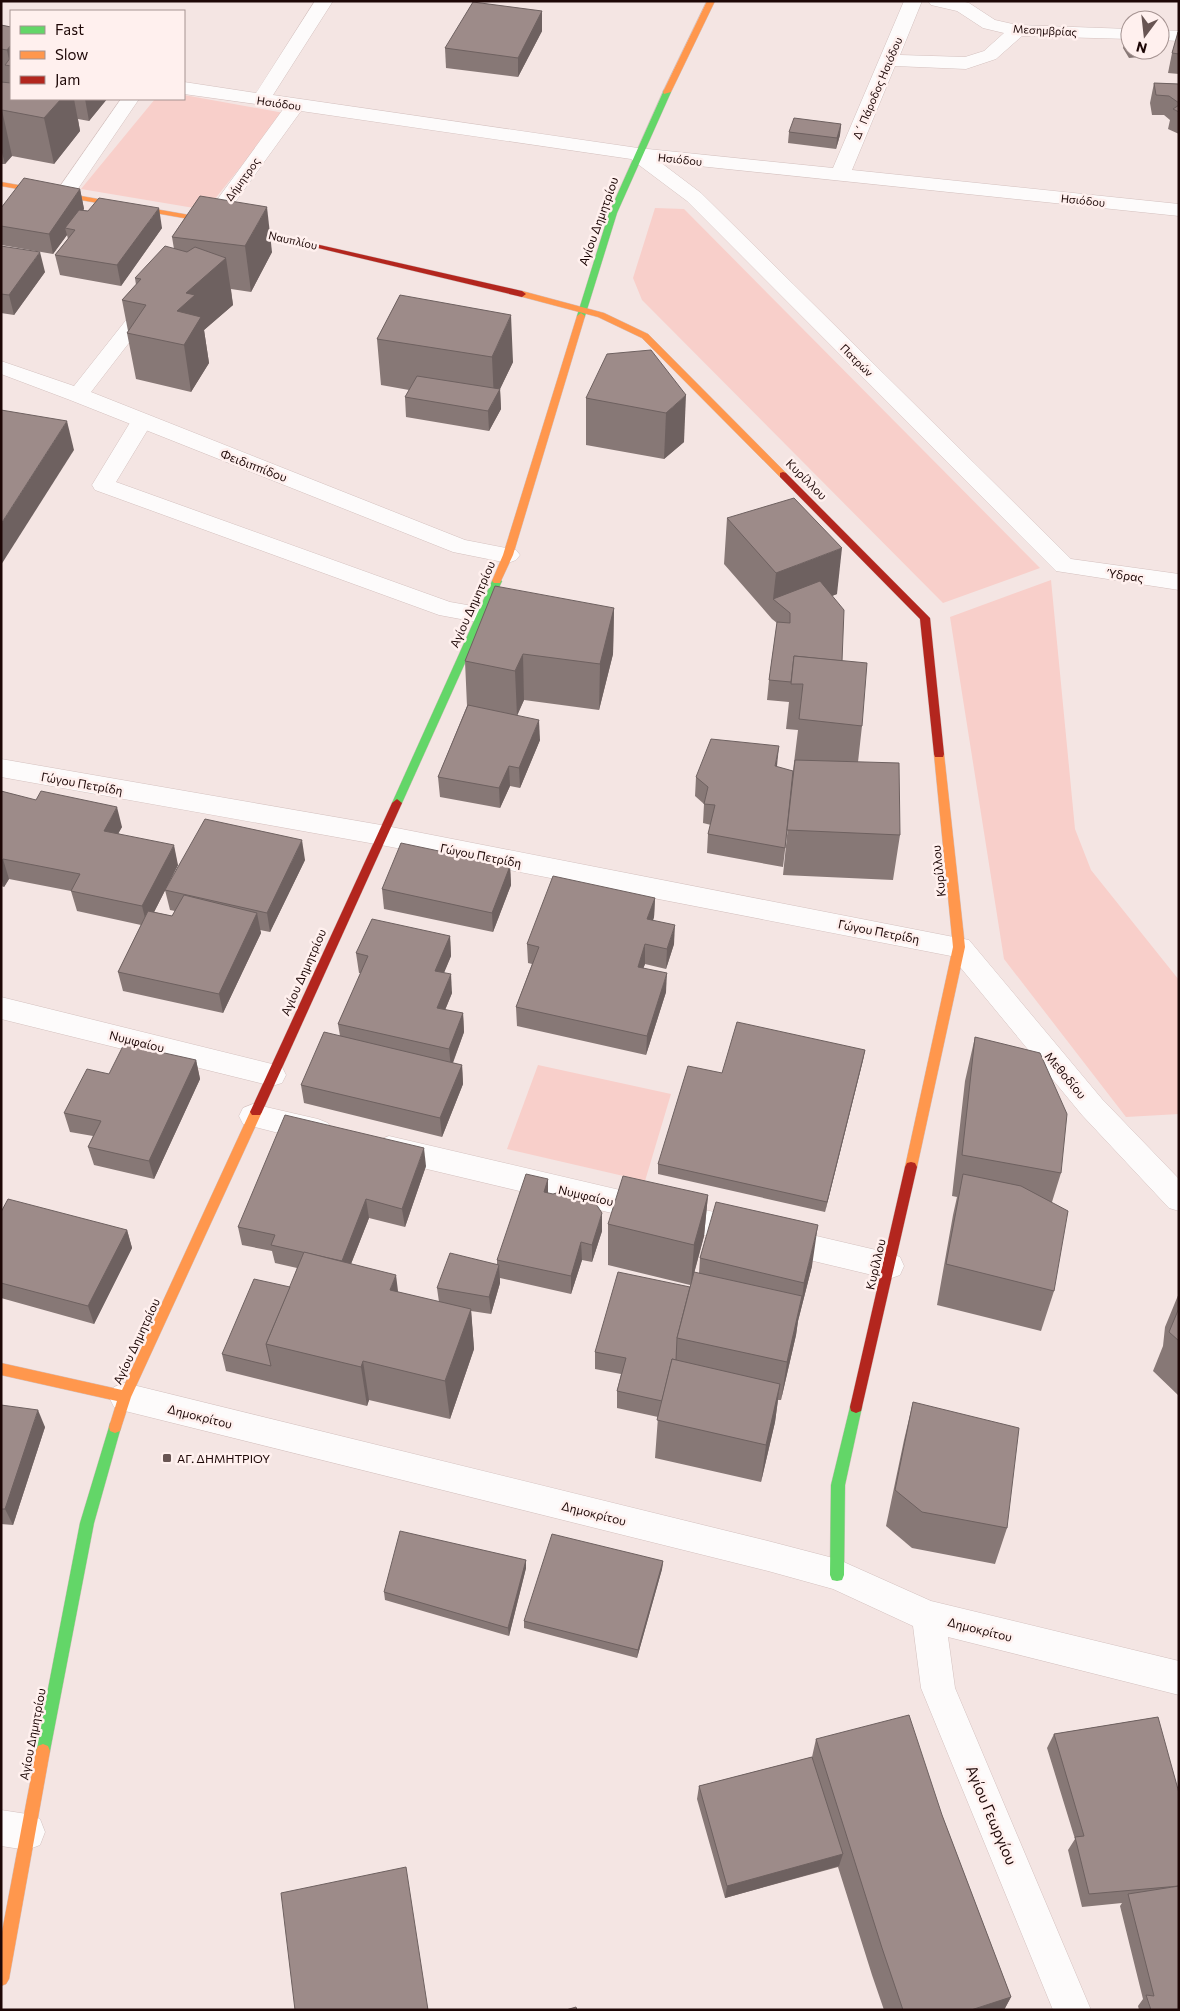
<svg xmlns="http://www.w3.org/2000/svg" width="1180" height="2011" font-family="Commissioner,sans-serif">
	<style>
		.green { fill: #f8cfca }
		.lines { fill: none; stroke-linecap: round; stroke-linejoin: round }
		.lane-casing { stroke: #d4c1bf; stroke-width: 1 }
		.street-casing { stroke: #d4c1bf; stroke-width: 1 }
		.fast-casing { stroke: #d4c1bf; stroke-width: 1 }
		.slow-casing { stroke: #d4c1bf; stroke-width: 1 }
		.jam-casing { stroke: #d4c1bf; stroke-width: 1 }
		.lane { fill: #fdfbfb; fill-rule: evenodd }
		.street { fill: #fdfbfb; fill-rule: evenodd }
		.fast { fill: #63d668; fill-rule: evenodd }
		.slow { fill: #ff974d; fill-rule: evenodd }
		.jam { fill: #b3261e; fill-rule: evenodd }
		.wall { fill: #877876 }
		.shaded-wall { fill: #6e6160 }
		.building { fill: #9d8b89; stroke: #6e6160 }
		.poi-dot { fill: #685553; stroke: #fff0ee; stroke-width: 2 }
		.labels { text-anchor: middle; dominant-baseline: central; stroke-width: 5; stroke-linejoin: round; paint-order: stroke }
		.far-street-label { font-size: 11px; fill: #1d0706; stroke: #fff0ee }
		.street-label { font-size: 12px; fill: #1d0706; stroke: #fff0ee }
		.poi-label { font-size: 12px; fill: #1d0706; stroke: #fff0ee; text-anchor: start }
		.near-street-label { font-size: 15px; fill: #1d0706; stroke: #fff0ee }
	</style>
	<rect width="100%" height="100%" fill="#f4e5e3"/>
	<g class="green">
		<polygon points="184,95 284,113 206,210 81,189 155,99 184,99"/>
		<polygon points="655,208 684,209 1040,568 943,603 642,300 633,278"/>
		<polygon points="1051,580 1075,829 1091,870 1179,980 1179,1114 1126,1117 1004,959 950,617"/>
		<polygon points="538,1065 671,1094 645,1181 507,1149"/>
	</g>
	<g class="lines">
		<g class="lane-casing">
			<polygon id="lane" points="142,414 150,416 153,421 116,482 450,602 490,609 494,615 490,621 482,623 439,615 95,490 92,485 131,421 134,416"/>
		</g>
		<g class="street-casing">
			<g id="street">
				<polygon points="315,1 333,1 273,95 638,148 833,168 904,1 922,1 900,55 965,57 984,51 1004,33 983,28 957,11 931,5 928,1 961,1 969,3 995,20 1017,25 1130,29 1130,39 1022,36 996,59 966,69 895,66 852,170 1179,204 1179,216 660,162 701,193 1071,559 1179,574 1179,590 1056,571 687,201 631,159 301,111 212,234 205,236 198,234 195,230 284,108 184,94 184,82 256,93"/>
				<polygon points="1160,30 1179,31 1179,41 1160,40"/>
				<polygon points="121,99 139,99 71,199 64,201 57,199 54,195"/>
				<polygon points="152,294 159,296 162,300 91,392 465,540 516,550 520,555 516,560 508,563 453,552 70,400 1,374 1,361 74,386 145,296"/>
				<polygon points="1,759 381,825 969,940 1102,1099 1179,1179 1179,1211 1169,1208 1082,1115 951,956 381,845 1,777"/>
				<polygon points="1,997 272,1064 282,1067 286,1075 282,1083 272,1086 1,1019"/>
				<polygon points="253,1104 318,1119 328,1123 332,1131 328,1139 318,1143 243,1124 239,1116 243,1108"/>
				<polygon points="389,1136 889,1253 900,1257 904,1266 900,1275 889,1279 389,1160 379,1156 375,1148 379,1140"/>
				<polygon points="125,1383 768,1541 837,1559 931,1601 1179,1661 1179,1695 948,1637 955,1688 1091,2010 1053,2010 921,1688 913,1626 833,1589 768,1571 125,1411 114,1407 109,1397 114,1387"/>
				<polygon points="1,1810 27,1814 40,1819 45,1832 40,1845 27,1850 1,1846"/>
			</g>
		</g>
		<g class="fast-casing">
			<g id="fast">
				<polygon points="664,90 671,92 617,213 585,316 584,318 578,318 577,316 609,213"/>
				<polygon points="497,578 502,581 402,803 397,807 393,806 392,803 492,581"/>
				<polygon points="856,1401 861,1403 862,1407 845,1485 844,1575 842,1580 837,1581 832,1580 830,1575 831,1485 850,1407 851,1403"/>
				<polygon points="115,1421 120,1423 121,1427 94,1523 50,1751 48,1756 43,1758 38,1756 36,1751 80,1523 109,1427 110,1423"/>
			</g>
		</g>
		<g class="slow-casing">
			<g id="slow">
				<polygon points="707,1 715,1 671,92 664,94 663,92"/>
				<polygon points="1,182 212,219 318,245 314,247 212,223 1,186"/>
				<polygon points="522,291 604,313 648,334 786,473 786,477 780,477 642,338 598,317 519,296 518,294"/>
				<polygon points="581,313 585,316 513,555 500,583 494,583 492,581 503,555 577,316"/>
				<polygon points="939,750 944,754 965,947 917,1167 915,1171 911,1172 907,1171 905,1167 953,947 934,754"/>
				<polygon points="256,1107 260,1109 262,1112 131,1397 120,1431 115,1433 110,1431 109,1427 117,1401 1,1375 1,1363 122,1390 250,1112 252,1109"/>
				<polygon points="43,1744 48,1746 50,1751 9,1979 6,1984 1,1986 1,1937 36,1751 38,1746"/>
			</g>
		</g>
		<g class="jam-casing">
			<g id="jam">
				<polygon points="311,243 522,291 526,294 522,297 314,247 311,247"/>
				<polygon points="783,472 786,473 930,618 944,754 943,757 935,757 934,754 920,619 780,477 780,473"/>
				<polygon points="397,799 402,803 262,1112 260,1115 252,1115 250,1112 392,803"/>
				<polygon points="911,1162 915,1163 917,1167 862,1407 861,1411 856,1413 851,1411 850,1407 905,1167 907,1163"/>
			</g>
		</g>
		<use href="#lane" class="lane"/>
		<use href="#street" class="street"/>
		<use href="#fast" class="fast"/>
		<use href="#slow" class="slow"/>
		<use href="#jam" class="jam"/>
	</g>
	<g class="wall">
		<polygon points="542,11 542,31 518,77 446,68 445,48"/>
		<polygon points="1,25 11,27 11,99 107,99 89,121 78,119 80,131 54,164 12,156 5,164 1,164"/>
		<polygon points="1179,32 1179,74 1168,73 1172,53"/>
		<polygon points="1125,38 1130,38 1130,50 1151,50 1150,56 1129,58 1123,48"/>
		<polygon points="1154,83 1179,84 1179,134 1168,129 1170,120 1164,115 1152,115 1150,103"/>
		<polygon points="841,124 840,135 836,149 788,143 789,132"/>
		<polygon points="80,189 84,209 83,210 162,228 121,286 60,275 55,255 68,239 67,235 53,254 1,245 1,208"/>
		<polygon points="200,196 272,252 251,292 231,289 233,305 204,330 209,363 191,392 136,379 127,333 128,331 122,300 136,285 135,278 174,249 172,237"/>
		<polygon points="1,246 45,272 14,315 1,313"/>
		<polygon points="400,295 513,362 500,389 501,409 489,431 406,417 405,397 409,390 381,385 377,339"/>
		<polygon points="651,350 684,442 664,459 586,445 586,398"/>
		<polygon points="727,518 837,594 832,596 842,661 862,726 858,762 900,835 893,880 783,875 789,816 783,867 707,853 708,834 711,825 703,823 704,804 695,796 696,777 777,767 793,771 798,730 786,729 789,702 767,700 769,680 777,623 772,619 724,564"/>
		<polygon points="614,608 613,654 599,710 524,700 517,715 540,740 520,788 510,786 500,808 440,797 438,777 467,706 465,661"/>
		<polygon points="1,791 122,827 118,833 178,865 154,912 172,916 175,911 170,910 165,890 305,860 270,932 260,930 261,933 223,1013 123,991 118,972 141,925 77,911 71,891 9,879 4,887 1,886"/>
		<polygon points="510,866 511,885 493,932 384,909 382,889"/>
		<polygon points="655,898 654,917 653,920 674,944 666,969 645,964 643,968 666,992 646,1055 517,1026 516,1007 532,964 528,963 527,944"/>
		<polygon points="450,936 451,956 444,972 452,993 445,1010 463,1013 464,1032 453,1063 462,1065 463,1084 442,1137 304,1103 301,1085 340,1036 338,1024 361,973 359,973 356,953"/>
		<polygon points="975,1037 1061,1173 1052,1202 1054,1291 1041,1331 937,1305 953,1215 957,1197 952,1196 965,1081"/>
		<polygon points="865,1050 863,1060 825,1212 658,1174 658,1164 722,1073"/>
		<polygon points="196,1060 200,1079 154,1179 94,1165 88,1147 93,1136 70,1132 64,1113 109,1074"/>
		<polygon points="426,1166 405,1227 369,1218 351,1264 398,1292 439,1302 437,1288 497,1264 497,1260 548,1179 548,1193 602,1231 592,1262 582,1260 571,1294 500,1278 500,1283 491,1314 471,1311 474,1349 450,1419 369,1400 367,1406 226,1371 222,1354 290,1287 297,1268 275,1263 272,1251 242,1245 238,1227"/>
		<polygon points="708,1195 704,1236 694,1273 699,1273 700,1258 812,1266 798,1321 796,1335 781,1400 778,1400 775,1422 761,1482 655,1458 658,1417 617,1408 617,1391 621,1374 595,1369 595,1352 690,1287 690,1285 608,1265 608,1224"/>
		<polygon points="1,1212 127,1230 132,1248 94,1324 1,1298"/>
		<polygon points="1179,1293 1179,1396 1153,1371 1163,1346 1165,1327"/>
		<polygon points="913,1402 1007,1528 995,1564 912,1548 886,1526 904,1440"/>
		<polygon points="1,1405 45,1427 13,1525 1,1524"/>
		<polygon points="526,1560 526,1568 509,1636 385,1600 384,1592"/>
		<polygon points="663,1561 662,1569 637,1658 524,1628 524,1621"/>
		<polygon points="1158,1717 1179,2010 1139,2010 1138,2006 1143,1999 1120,1906 1122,1903 1082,1907 1068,1850 1075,1839 1047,1748 1054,1734"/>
		<polygon points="816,1739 942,1815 1011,1997 1004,2010 884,2010 872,1975 838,1867 725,1898 697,1799 699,1786 812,1757"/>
	</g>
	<g class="shaded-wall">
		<polygon points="542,11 542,31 518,77 518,58"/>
		<polygon points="11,45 11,66 10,65 7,50"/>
		<polygon points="61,99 74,99 80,131 54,164 44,118"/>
		<polygon points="85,99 107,99 89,121"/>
		<polygon points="2,110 12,156 5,164 1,149"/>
		<polygon points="841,124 840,135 836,149 837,138"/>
		<polygon points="80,189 84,209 71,229 65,228 67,235 53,254 49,234"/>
		<polygon points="267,207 272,252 251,292 245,246"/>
		<polygon points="159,208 162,228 121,286 117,265"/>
		<polygon points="40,252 45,272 14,315 9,295"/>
		<polygon points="226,258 233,305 204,330 209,363 191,392 184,345 177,311 186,293"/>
		<polygon points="511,315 513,362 500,389 501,409 489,431 488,411 494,401 492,357"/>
		<polygon points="686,395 684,442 664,459 666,413"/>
		<polygon points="67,421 74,450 1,565 1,524"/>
		<polygon points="842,548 837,594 789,612 773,599 776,573"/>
		<polygon points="614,608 613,654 599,710 600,664"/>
		<polygon points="523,654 524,700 517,716 515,671"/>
		<polygon points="539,720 540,740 520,788 519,768"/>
		<polygon points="779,746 777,766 775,766"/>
		<polygon points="509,766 510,786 500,808 499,788"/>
		<polygon points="117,807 122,827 109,850 104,831"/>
		<polygon points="302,840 305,860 270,932 267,913"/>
		<polygon points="174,845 178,865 147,926 142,906"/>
		<polygon points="3,859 9,879 4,887 1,878 1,862"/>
		<polygon points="510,866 511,885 493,932 492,913"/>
		<polygon points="655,898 654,917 647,938 647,919"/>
		<polygon points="257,913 261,933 223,1013 219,994"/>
		<polygon points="675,925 674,944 666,969 667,949"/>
		<polygon points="450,936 451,956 437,990 435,971"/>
		<polygon points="645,944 645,964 637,986 638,967"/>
		<polygon points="667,973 666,992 646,1055 647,1036"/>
		<polygon points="451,974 452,993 438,1027 437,1008"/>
		<polygon points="463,1013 464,1032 451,1067 449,1049"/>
		<polygon points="865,1050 863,1060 825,1212 827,1202"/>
		<polygon points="196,1060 200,1079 154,1179 149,1161"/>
		<polygon points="462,1065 463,1084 442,1137 440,1118"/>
		<polygon points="424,1148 426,1166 405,1227 402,1209"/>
		<polygon points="548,1179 548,1198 544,1192"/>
		<polygon points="708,1195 704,1236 691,1285 694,1245"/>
		<polygon points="366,1199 369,1218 345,1279 342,1261"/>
		<polygon points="602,1213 602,1231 592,1262 592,1245"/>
		<polygon points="818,1225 812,1266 798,1321 796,1335 781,1400 787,1362 802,1298 804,1283"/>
		<polygon points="127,1230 132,1248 94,1324 88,1306"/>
		<polygon points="581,1242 582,1260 571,1294 571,1276"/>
		<polygon points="499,1265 500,1283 491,1314 489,1297"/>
		<polygon points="396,1275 401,1315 390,1290"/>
		<polygon points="471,1309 474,1349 450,1419 445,1381"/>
		<polygon points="363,1361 369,1400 367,1406 361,1367"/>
		<polygon points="780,1384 775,1422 761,1482 766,1445"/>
		<polygon points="38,1410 45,1427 13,1525 5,1509"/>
		<polygon points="526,1560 526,1568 509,1636 508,1628"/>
		<polygon points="663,1561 662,1569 637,1658 638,1650"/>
		<polygon points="843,1854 839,1866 725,1898 727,1886"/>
		<polygon points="1011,1997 1004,2010 971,2010"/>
	</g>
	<g class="building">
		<polygon points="473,2 542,11 518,58 445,48"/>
		<polygon points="1,25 11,27 11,45 7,50 1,49"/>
		<polygon points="1178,32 1179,32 1179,54 1172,53"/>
		<polygon points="1125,38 1130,38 1130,46"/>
		<polygon points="11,57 11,66 5,65"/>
		<polygon points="1,82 11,83 11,99 61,99 44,118 2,110 1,111"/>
		<polygon points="1154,83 1179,84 1179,103 1169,96 1156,95"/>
		<polygon points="1179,105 1179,112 1173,109"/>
		<polygon points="794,118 841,124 837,138 789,132"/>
		<polygon points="24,178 80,189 49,234 1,226 1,208"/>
		<polygon points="200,196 267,207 245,246 172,237"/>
		<polygon points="99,198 159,208 117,265 55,255 75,230 65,228 79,210 88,211"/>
		<polygon points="1,246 40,252 9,295 1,294"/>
		<polygon points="165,246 187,252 195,247 226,258 186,293 195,295 177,311 201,317 184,345 127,333 146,305 122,300 141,279 135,278"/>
		<polygon points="400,295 511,315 492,357 377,339"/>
		<polygon points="651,350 686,395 666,413 586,398 607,354"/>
		<polygon points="417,376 500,389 488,411 405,397"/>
		<polygon points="1,410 67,421 1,524"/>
		<polygon points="794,498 842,548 776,573 727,518"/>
		<polygon points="820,581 844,610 842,661 794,656 791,682 769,680 777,622 790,623 790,613 773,599"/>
		<polygon points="495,586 614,608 600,664 523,654 515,671 465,661"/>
		<polygon points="794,656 867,663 862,726 799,719 803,684 791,684"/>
		<polygon points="468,705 539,720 519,768 509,766 499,788 438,777"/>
		<polygon points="711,739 779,746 775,766 793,771 785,848 708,834 715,805 704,804 708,787 696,777"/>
		<polygon points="795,760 899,763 900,835 787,830"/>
		<polygon points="1,791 36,800 41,791 117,807 104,831 174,845 142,906 71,891 80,874 3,859 1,862"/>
		<polygon points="205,819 302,840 267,913 165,890"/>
		<polygon points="401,843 510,866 492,913 382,889"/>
		<polygon points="553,876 655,898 647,919 675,925 667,949 645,944 638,967 667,973 647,1036 516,1007 539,947 527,944"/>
		<polygon points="184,895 257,913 219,994 118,972 148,911 172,916"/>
		<polygon points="372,919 450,936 435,971 451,974 437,1008 463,1013 449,1049 338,1024 368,956 356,953"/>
		<polygon points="737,1022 865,1050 827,1202 658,1164 688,1066 722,1073"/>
		<polygon points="324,1032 462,1065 440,1118 301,1085"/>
		<polygon points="975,1037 1040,1053 1067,1114 1061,1173 962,1155"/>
		<polygon points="124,1044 196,1060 149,1161 88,1147 101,1121 64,1113 87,1069 109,1074"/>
		<polygon points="285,1115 424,1148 402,1209 366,1199 342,1261 271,1245 275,1235 238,1227"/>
		<polygon points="526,1174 548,1179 544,1192 553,1194 560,1192 578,1193 594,1201 602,1213 592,1245 581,1242 571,1276 497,1260"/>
		<polygon points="963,1174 1021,1186 1068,1211 1054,1291 946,1264"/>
		<polygon points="623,1176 708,1195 694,1245 608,1224"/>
		<polygon points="8,1199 127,1230 88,1306 1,1283 1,1212"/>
		<polygon points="716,1202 818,1225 804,1283 700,1258"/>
		<polygon points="304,1252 396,1275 390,1290 471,1309 445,1381 363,1361 361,1367 266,1344"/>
		<polygon points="450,1253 499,1265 489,1297 437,1288"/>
		<polygon points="618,1272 690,1287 677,1338 676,1360 672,1359 662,1401 617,1391 626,1358 595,1352"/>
		<polygon points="694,1272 802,1296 787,1362 677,1338"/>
		<polygon points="254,1279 290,1287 266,1344 271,1366 222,1354"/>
		<polygon points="1179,1308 1179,1341 1169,1332"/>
		<polygon points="672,1359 780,1384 766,1445 657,1420"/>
		<polygon points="913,1402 1019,1428 1007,1528 922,1512 895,1490"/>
		<polygon points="1,1405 38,1410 5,1509 1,1509"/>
		<polygon points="400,1531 526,1560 508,1628 384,1592"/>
		<polygon points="552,1534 663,1561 638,1650 524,1621"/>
		<polygon points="909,1715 942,1815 1011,1997 971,2010 903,2010 882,1948 816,1739"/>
		<polygon points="1158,1717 1179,1793 1179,1886 1089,1894 1075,1837 1084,1836 1054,1734"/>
		<polygon points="812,1757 843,1854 727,1886 699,1786"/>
		<polygon points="406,1867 428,2010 295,2010 281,1893"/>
		<polygon points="1179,1886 1179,2010 1151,2010 1146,1995 1154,1996 1128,1894"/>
		<polygon points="576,2007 577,2010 566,2010"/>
	</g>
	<rect class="poi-dot" x="162" y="1453" width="10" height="10" rx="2.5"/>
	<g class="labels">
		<g class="far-street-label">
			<text transform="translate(1045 30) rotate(3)">Μεσημβρίας</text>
			<text transform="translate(877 88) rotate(-67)">Δ΄ Πάροδος Ησιόδου</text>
			<text transform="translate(279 103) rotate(8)">Ησιόδου</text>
			<text transform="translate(680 159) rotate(6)">Ησιόδου</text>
			<text transform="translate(242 179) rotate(-54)">Δήμητρος</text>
			<text transform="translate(1083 200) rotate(6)">Ησιόδου</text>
			<text transform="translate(293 240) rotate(13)">Ναυπλίου</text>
			<text transform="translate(857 360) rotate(45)">Πατρών</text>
		</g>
		<g class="street-label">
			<text transform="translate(598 221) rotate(-70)">Αγίου Δημητρίου</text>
			<text transform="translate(254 465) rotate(21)">Φειδιππίδου</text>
			<text transform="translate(807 479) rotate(45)">Κυρίλλου</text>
			<text transform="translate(1126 575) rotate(8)">Ύδρας</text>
			<text transform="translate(472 604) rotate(-66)">Αγίου Δημητρίου</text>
			<text transform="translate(82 783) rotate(10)">Γώγου Πετρίδη</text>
			<text transform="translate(481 855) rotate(11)">Γώγου Πετρίδη</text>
			<text transform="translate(938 871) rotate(-96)">Κυρίλλου</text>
			<text transform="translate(879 931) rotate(11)">Γώγου Πετρίδη</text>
			<text transform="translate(303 972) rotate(-66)">Αγίου Δημητρίου</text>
			<text transform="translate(137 1041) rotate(14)">Νυμφαίου</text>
			<text transform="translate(1066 1075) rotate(50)">Μεθοδίου</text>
			<text transform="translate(586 1195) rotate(13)">Νυμφαίου</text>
			<text transform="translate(875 1264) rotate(-77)">Κυρίλλου</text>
			<text transform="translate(136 1341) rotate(-65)">Αγίου Δημητρίου</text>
			<text transform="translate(200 1416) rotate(14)">Δημοκρίτου</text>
			<text transform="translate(594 1513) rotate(14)">Δημοκρίτου</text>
			<text transform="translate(980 1629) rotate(14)">Δημοκρίτου</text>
			<text transform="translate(32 1734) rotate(-79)">Αγίου Δημητρίου</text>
		</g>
		<g class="poi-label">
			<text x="177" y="1458">ΑΓ. ΔΗΜΗΤΡΙΟΥ</text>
		</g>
		<g class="near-street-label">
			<text transform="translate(992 1815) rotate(67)">Αγίου Γεωργίου</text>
		</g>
	</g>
	<rect width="1180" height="2011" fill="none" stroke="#1d0706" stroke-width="5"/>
	<rect x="10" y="10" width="175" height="90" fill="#fff0ee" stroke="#a59391"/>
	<rect x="20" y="26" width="25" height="8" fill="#63d668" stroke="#a59391"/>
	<text x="55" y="35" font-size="15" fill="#1d0706">Fast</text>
	<rect x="20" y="51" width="25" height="8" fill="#ff974d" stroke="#a59391"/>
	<text x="55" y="60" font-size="15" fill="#1d0706">Slow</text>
	<rect x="20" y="76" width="25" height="8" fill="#b3261e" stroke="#a59391"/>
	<text x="55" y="85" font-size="15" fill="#1d0706">Jam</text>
	<g transform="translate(1145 35) rotate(195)"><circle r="24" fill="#fff0ee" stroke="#a59391"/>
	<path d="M0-4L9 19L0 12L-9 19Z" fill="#685553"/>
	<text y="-8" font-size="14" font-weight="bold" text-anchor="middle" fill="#1d0706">N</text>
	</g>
</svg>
